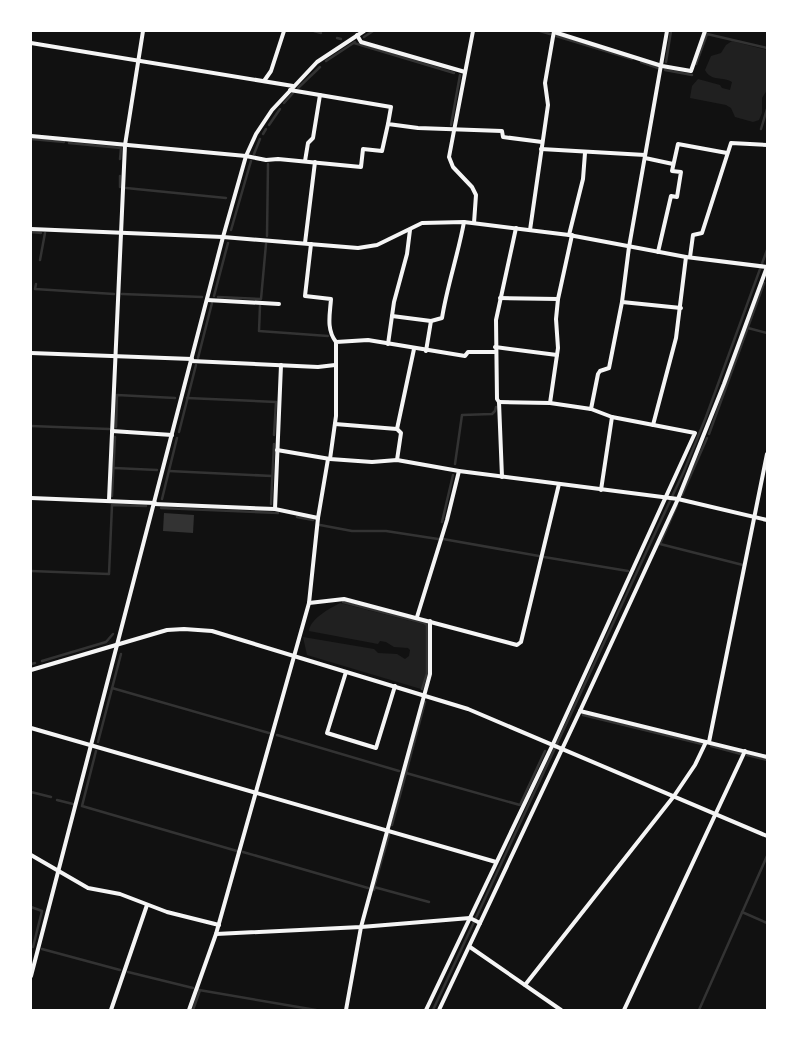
<svg xmlns="http://www.w3.org/2000/svg" width="798" height="1041" font-family="Roboto,sans-serif">
	<style>
		.green { fill: #202020 }
		.water { fill: #333 }
		.lines { fill: none; stroke-linecap: round; stroke-linejoin: round }
		.stream { stroke: #333; stroke-width: 2.5 }
		.minor { stroke: #f5f5f5; stroke-width: 4 }
	</style>
	<rect width="100%" height="100%" fill="#111"/>
	<g class="green">
		<path d="M 732,41 L 767,50 L 767,90 L 762,98 L 762,113 L 759,120 L 753,122 L 735,117 L 731,108 L 726,105 L 690,98 L 692,86 L 698,79 L 720,85 L 722,88 L 730,90 L 732,82 C 723,76 711,82 705,70 L 711,56 L 721,53 L 726,45 Z"/>
		<path d="M 340,603 L 426,625 L 426,673 L 421,689 L 307,655 L 303,637 L 374,649 L 378,653 L 397,654 L 405,659 L 409,656 L 410,650 L 408,648 L 394,647 L 386,642 L 380,641 L 378,644 L 309,631 C 311,618 329,609 340,603 Z"/>
	</g>
	<polygon class="water" points="164,513 194,515 193,533 163,531"/>
	<g class="lines">
		<g class="stream">
			<polyline points="314,31 321,33"/>
			<polyline points="540,31 550,34"/>
			<polyline points="556,36 632,59"/>
			<polyline points="364,37 373,31"/>
			<polyline points="337,38 341,39"/>
			<polyline points="354,43 454,73"/>
			<polyline points="326,61 355,42"/>
			<polyline points="641,62 658,68"/>
			<polyline points="666,62 671,31"/>
			<polyline points="696,64 707,34 767,48"/>
			<polyline points="665,70 692,75"/>
			<polyline points="298,88 320,67"/>
			<polyline points="284,103 293,93"/>
			<polyline points="269,125 280,109"/>
			<polyline points="451,125 460,75"/>
			<polyline points="761,129 767,109"/>
			<polyline points="263,134 266,129"/>
			<polyline points="31,139 64,142"/>
			<polyline points="69,143 121,148 120,159"/>
			<polyline points="254,154 260,139"/>
			<polyline points="120,187 120,176"/>
			<polyline points="126,188 226,198"/>
			<polyline points="231,230 251,161"/>
			<polyline points="31,232 41,233"/>
			<polyline points="267,236 268,164"/>
			<polyline points="40,260 45,233"/>
			<polyline points="36,284 35,289 114,294"/>
			<polyline points="122,294 202,297"/>
			<polyline points="214,296 228,243"/>
			<polyline points="218,297 261,299 266,244"/>
			<polyline points="260,306 259,331 328,336"/>
			<polyline points="748,328 767,333"/>
			<polyline points="198,358 212,303"/>
			<polyline points="187,398 276,402 274,435"/>
			<polyline points="31,426 109,429"/>
			<polyline points="116,427 117,395 175,398"/>
			<polyline points="179,432 196,365"/>
			<polyline points="709,434 764,283"/>
			<polyline points="455,464 462,415 492,414 495,411 496,407"/>
			<polyline points="114,468 157,470"/>
			<polyline points="169,471 272,476"/>
			<polyline points="682,495 707,438"/>
			<polyline points="112,496 115,437"/>
			<polyline points="162,499 177,438"/>
			<polyline points="271,504 274,444"/>
			<polyline points="677,505 660,544 743,565"/>
			<polyline points="161,508 278,513"/>
			<polyline points="297,517 313,520"/>
			<polyline points="442,522 453,475"/>
			<polyline points="320,525 352,531 386,531 438,539"/>
			<polyline points="443,539 539,556"/>
			<polyline points="544,557 628,571"/>
			<polyline points="31,571 109,574 112,505 146,506"/>
			<polyline points="343,602 424,623 427,625 427,673 422,689"/>
			<polyline points="42,661 106,642 113,634"/>
			<polyline points="31,664 35,663"/>
			<polyline points="112,688 269,733"/>
			<polyline points="583,715 702,744"/>
			<polyline points="277,735 399,771"/>
			<polyline points="98,742 121,654"/>
			<polyline points="711,746 741,754"/>
			<polyline points="96,751 82,806 237,851"/>
			<polyline points="747,755 767,760"/>
			<polyline points="406,773 520,805 545,751"/>
			<polyline points="31,792 51,797"/>
			<polyline points="57,800 73,804"/>
			<polyline points="392,825 425,702"/>
			<polyline points="243,852 368,888"/>
			<polyline points="374,887 389,835"/>
			<polyline points="374,890 374,887 429,902"/>
			<polyline points="31,907 42,911 33,947"/>
			<polyline points="742,912 767,923"/>
			<polyline points="42,949 120,970"/>
			<polyline points="128,972 193,988"/>
			<polyline points="199,990 316,1010"/>
			<polyline points="193,1010 200,990"/>
			<polyline points="433,1010 684,471 706,417 767,250"/>
			<polyline points="699,1010 767,856"/>
		</g>
		<g class="minor">
			<polyline points="473,31 449,157 453,167 472,187 476,195 474,223"/>
			<polyline points="554,32 662,66 691,71 705,31"/>
			<polyline points="357,35 361,42 465,72"/>
			<polyline points="31,43 293,86"/>
			<polyline points="264,81 271,71 284,31"/>
			<polyline points="290,90 391,107 388,124 418,128 502,131 503,137 542,142"/>
			<polyline points="31,136 246,156 266,160 278,159 361,167 363,149 382,151 388,124"/>
			<polyline points="541,149 645,155"/>
			<polyline points="645,158 673,164"/>
			<polyline points="305,161 308,143 313,138 320,95"/>
			<polyline points="31,229 223,237 358,248 377,245 422,223 464,222 569,235 686,257 767,267 724,384 678,499 580,711 439,1010"/>
			<polyline points="530,230 548,105 545,83 554,31"/>
			<polyline points="569,235 583,179 585,153"/>
			<polyline points="305,243 315,162"/>
			<path d="M 311,244 L 305,296 L 331,299 C 330,314 326,329 336,342"/>
			<polyline points="658,252 671,196 677,197 681,172 672,171 678,144 727,153"/>
			<polyline points="690,257 693,235 702,233 731,143 767,145"/>
			<polyline points="500,298 558,299"/>
			<polyline points="207,300 279,304"/>
			<polyline points="622,302 681,308"/>
			<polyline points="392,316 431,321"/>
			<polyline points="388,344 394,302 407,254 410,230"/>
			<polyline points="495,347 557,355"/>
			<path d="M 426,351 L 431,321 L 442,318 C 447,286 458,255 464,222"/>
			<polyline points="31,353 192,359"/>
			<polyline points="191,361 318,367 335,365"/>
			<polyline points="550,403 558,348 556,319 558,299 572,235"/>
			<polyline points="591,409 598,374 600,371 609,368 622,302 629,247 667,31"/>
			<polyline points="335,424 397,429 401,433 397,460"/>
			<polyline points="653,425 676,338 686,257"/>
			<polyline points="397,429 414,349"/>
			<polyline points="112,431 172,435"/>
			<polyline points="277,450 330,459 372,462 397,460 459,471 678,499 767,520"/>
			<polyline points="330,459 336,416 336,342 368,340 465,356 468,352 495,352"/>
			<polyline points="502,477 499,402 497,399 496,320 516,228"/>
			<polyline points="601,490 612,417"/>
			<polyline points="31,498 155,503"/>
			<polyline points="109,500 125,145 143,31"/>
			<polyline points="154,504 275,509 318,518"/>
			<polyline points="275,509 281,365"/>
			<polyline points="309,603 344,599 517,645 521,642 559,484"/>
			<polyline points="417,617 447,520 459,471"/>
			<polyline points="31,670 167,630 184,629 212,631 468,709 767,836"/>
			<polyline points="346,672 327,733 376,748 395,686"/>
			<polyline points="580,711 767,757"/>
			<polyline points="31,728 496,862"/>
			<polyline points="709,742 767,454"/>
			<polyline points="31,855 88,888 120,894 167,912 219,925"/>
			<polyline points="216,934 361,927 470,918 480,923"/>
			<polyline points="470,947 561,1010"/>
			<polyline points="31,976 223,237 246,156 256,134 272,110 317,62 364,31"/>
			<polyline points="525,985 674,796 695,765 706,742"/>
			<polyline points="111,1010 147,905"/>
			<polyline points="189,1010 216,934 309,603 318,518 328,459"/>
			<polyline points="346,1010 361,927 430,674 430,621"/>
			<polyline points="426,1010 553,744 695,433 612,417 591,409 550,403 499,402"/>
			<polyline points="624,1010 745,751"/>
		</g>
	</g>
	<rect width="798" height="1041" fill="none" stroke="#ffffff" stroke-width="64"/>
</svg>
